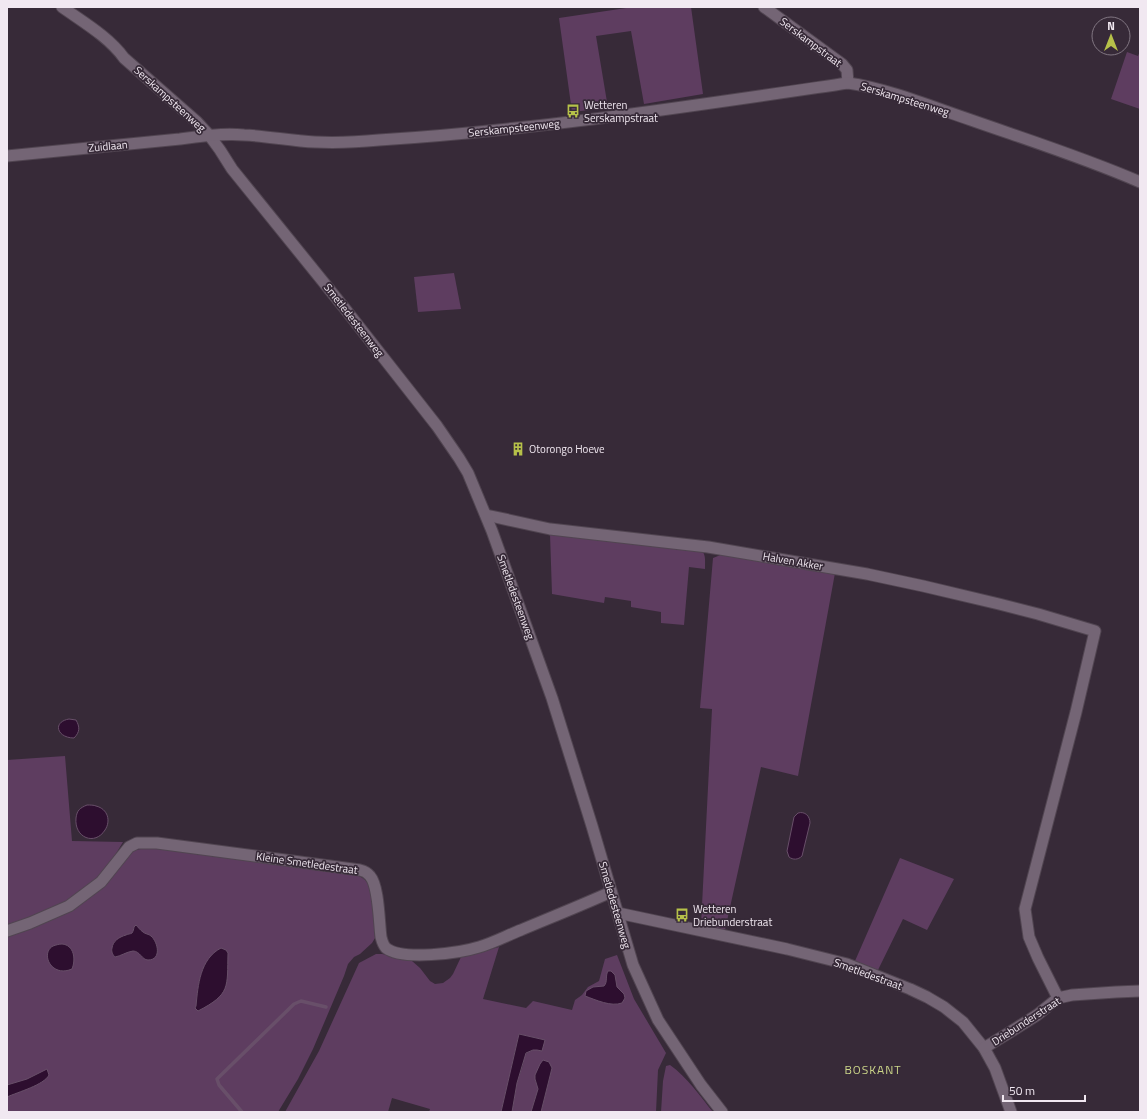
<svg xmlns="http://www.w3.org/2000/svg" width="1147" height="1119" font-family="'Titillium Web',sans-serif">
	<style>
		.green { fill: #5e3d60 }
		.water { fill: #2d0e2f; stroke: #684f69 }
		.lines { fill: none; stroke-linecap: round; stroke-linejoin: round }
		.stream { stroke: #684f69; stroke-width: 3.5 }
		.minor-casing { stroke: #514551; stroke-width: 13 }
		.tertiary-casing { stroke: #514551; stroke-width: 13 }
		.minor { stroke: #746575; stroke-width: 11 }
		.tertiary { stroke: #746575; stroke-width: 11 }
		.labels { text-anchor: middle; dominant-baseline: central; stroke-width: 3.5; stroke-linejoin: round; paint-order: stroke }
		.street-label { font-size: 11px; fill: #f1e8f1; stroke: #372a38 }
		.poi-label { font-size: 11px; fill: #f1e8f1; stroke: #372a38; text-anchor: start }
		.neighbourhood-label { font-size: 12px; letter-spacing: 1px; fill: #ccd689; stroke: #372a38 }
	</style>
	<rect width="100%" height="100%" fill="#372a38"/>
	<g class="green">
		<polygon points="633,7 691,7 703,94 644,104 631,31 596,36 608,108 572,112 559,18"/>
		<polygon points="1140,51 1140,109 1111,99 1127,52 1138,56"/>
		<polygon points="454,273 461,309 418,312 414,277"/>
		<path d="M 550,534 L 702,550 C 706,556 705,561 705,569 L 689,567 L 684,625 L 661,623 L 661,612 L 631,607 L 631,601 L 605,597 L 604,603 L 552,594 Z"/>
		<polygon points="723,554 835,573 798,776 761,767 725,930 701,925 712,709 700,708 713,558"/>
		<polygon points="65,756 72,841 123,842 106,870 89,886 75,898 54,908 7,926 7,760"/>
		<path d="M 146,848 L 164,849 L 354,874 C 357,875 362,877 365,880 C 376,891 374,923 375,938 L 372,943 L 360,954 L 354,957 L 348,964 L 344,976 L 313,1049 L 298,1079 L 278,1112 L 7,1112 L 7,935 L 47,919 L 129,854 L 135,850 Z"/>
		<polygon points="900,858 954,879 927,930 903,919 878,970 855,961"/>
		<polygon points="499,947 483,999 526,1008 533,1001 572,1010 575,1000 582,995 588,987 599,981 605,959 617,955 634,999 666,1053 658,1070 656,1112 541,1112 552,1068 535,1079 538,1089 531,1112 512,1112 517,1083 523,1065 524,1057 527,1053 533,1050 537,1050 545,1040 519,1034 501,1112 429,1112 430,1109 392,1098 388,1112 285,1112 319,1051 359,963 376,954 382,954 398,957 412,961 420,968 430,981 435,984 443,983 450,978 453,974 461,957"/>
		<path d="M 670,1065 C 687,1077 700,1096 713,1112 L 661,1112 L 663,1081 L 666,1066 Z"/>
	</g>
	<g class="water">
		<path d="M 69,719 L 76,720 C 80,727 80,732 74,738 C 57,738 52,722 69,719 Z"/>
		<path d="M 87,805 C 90,805 94,805 96,806 C 108,809 111,821 105,830 C 95,846 74,838 76,818 C 77,810 80,808 87,805 Z"/>
		<path d="M 798,813 C 805,811 810,816 810,823 L 802,856 C 798,860 793,860 789,857 L 787,851 L 794,817 Z"/>
		<path d="M 136,925 C 138,927 140,930 143,932 C 145,934 149,934 151,936 C 158,942 162,960 148,960 C 142,960 140,951 133,951 C 126,952 121,956 115,957 C 113,955 111,952 112,948 C 113,941 119,937 126,935 C 127,934 131,934 132,933 C 133,932 134,928 134,927 Z"/>
		<path d="M 62,944 C 74,945 76,959 72,969 C 51,978 40,953 53,946 C 56,945 59,944 62,944 Z"/>
		<path d="M 221,948 L 226,950 L 228,953 C 227,987 231,994 198,1011 L 195,1008 L 196,1006 C 198,985 200,959 221,948 Z"/>
		<path d="M 608,971 L 611,971 L 615,975 L 617,987 L 624,994 L 625,998 L 622,1003 C 611,1007 596,1000 585,996 L 586,991 L 593,987 L 604,986 C 608,982 605,976 608,971 Z"/>
		<polygon points="519,1034 545,1040 542,1051 537,1050 533,1050 526,1053 517,1083 512,1112 501,1112"/>
		<polygon points="543,1060 549,1062 552,1068 541,1112 531,1112 538,1089 535,1079 535,1075 540,1064"/>
		<path d="M 47,1069 L 49,1075 C 44,1085 18,1092 7,1097 L 7,1085 L 27,1079 Z"/>
	</g>
	<g class="lines">
		<polyline class="stream" points="242,1112 219,1085 217,1079 294,1004 301,1001 326,1007"/>
		<g class="minor-casing">
			<g id="minor">
				<path d="M 62,7 C 83,22 109,37 124,58 L 197,122 L 209,135"/>
				<polyline points="764,7 842,64 847,70 848,83"/>
				<polyline points="486,515 550,529 708,547 867,574 923,586 999,604 1038,614 1095,631 1076,712 1025,909 1029,937 1038,958 1058,998"/>
				<polyline points="618,913 787,949 847,964 910,989 927,997 944,1007 963,1022 984,1048 995,1068 1011,1112"/>
				<path d="M 7,931 L 30,923 L 69,906 L 101,882 L 129,847 L 137,843 L 157,843 L 360,870 C 364,871 367,872 370,876 C 379,886 379,923 381,937 C 382,941 383,945 386,948 C 402,961 460,953 479,947 C 493,943 508,935 521,930 C 552,917 582,905 611,892"/>
				<polyline points="984,1048 1007,1034 1037,1015 1058,998 1072,995 1116,992 1140,991"/>
			</g>
		</g>
		<g class="tertiary-casing">
			<g id="tertiary">
				<polyline points="209,135 220,150 232,169 346,310 437,426 459,458 468,473 492,531 552,698 592,826 633,965 658,1020 701,1085 722,1112"/>
				<path d="M 7,156 L 180,139 C 201,136 223,133 244,135 C 268,136 291,141 315,142 C 336,143 358,142 379,140 C 536,130 692,106 848,83 C 889,89 932,107 971,120 C 1028,140 1085,158 1140,182"/>
			</g>
		</g>
		<use href="#minor" class="minor"/>
		<use href="#tertiary" class="tertiary"/>
	</g>
	<defs>
		<g id="bus-bare" transform="scale(1.08)"><path d="M-5-6H5V4H4V6H2V4H-2V6H-4V4H-5ZM-3.5-4V0h7V-4ZM-3.5 1.2v1.5H-2V1.2ZM2 1.2v1.5H3.5V1.2Z" fill="#b6c149" stroke="#372a38" stroke-width="2.5" paint-order="stroke"/></g>
		<g id="building-bare" transform="scale(1.08)"><path d="M-4-6H4V6H1V3H-1V6H-4ZM-2.5-4.3h1.7v1.8h-1.7ZM.8-4.3h1.7v1.8H.8ZM-2.5-1h1.7V.8h-1.7ZM.8-1h1.7V.8H.8Z" fill="#b6c149" stroke="#372a38" stroke-width="2.5" paint-order="stroke"/></g>
	</defs>
	<g fill-rule="evenodd">
		<use href="#bus-bare" x="573" y="111"/>
		<use href="#building-bare" x="518" y="449"/>
		<use href="#bus-bare" x="682" y="915"/>
	</g>
	<g class="labels">
		<g class="street-label">
			<text transform="translate(811 42) rotate(37)">Serskampstraat</text>
			<text transform="translate(170 99) rotate(42)">Serskampsteenweg</text>
			<text transform="translate(905 99) rotate(17)">Serskampsteenweg</text>
			<text transform="translate(514 128) rotate(-6)">Serskampsteenweg</text>
			<text transform="translate(108 146) rotate(-5)">Zuidlaan</text>
			<text transform="translate(354 320) rotate(52)">Smetledesteenweg</text>
			<text transform="translate(793 561) rotate(10)">Halven Akker</text>
			<text transform="translate(516 597) rotate(70)">Smetledesteenweg</text>
			<text transform="translate(307 863) rotate(8)">Kleine Smetledestraat</text>
			<text transform="translate(615 905) rotate(74)">Smetledesteenweg</text>
			<text transform="translate(868 974) rotate(20)">Smetledestraat</text>
			<text transform="translate(1026 1021) rotate(-33)">Driebunderstraat</text>
		</g>
		<g class="poi-label">
			<text x="584" y="105">Wetteren<tspan x="584" dy="13">Serskampstraat</tspan></text>
			<text x="529" y="449">Otorongo Hoeve</text>
			<text x="693" y="909">Wetteren<tspan x="693" dy="13">Driebunderstraat</tspan></text>
		</g>
		<g class="neighbourhood-label">
			<text x="873" y="1069">BOSKANT</text>
		</g>
	</g>
	<rect width="1147" height="1119" fill="none" stroke="#f1e8f1" stroke-width="16"/>
	<g transform="translate(1111 36)"><circle r="19" fill="#372a38" stroke="#817682"/>
	<path d="M0-3L7 15L0 10L-7 15Z" fill="#b6c149"/>
	<text y="-6" font-size="11" font-weight="bold" text-anchor="middle" fill="#f1e8f1">N</text>
	</g>
	<path d="M1003 1095v6h82v-6" fill="none" stroke="#f1e8f1" stroke-width="2"/>
	<text x="1009" y="1095" font-size="12" fill="#f1e8f1" stroke="#372a38" stroke-width="3" paint-order="stroke">50 m</text>
</svg>
